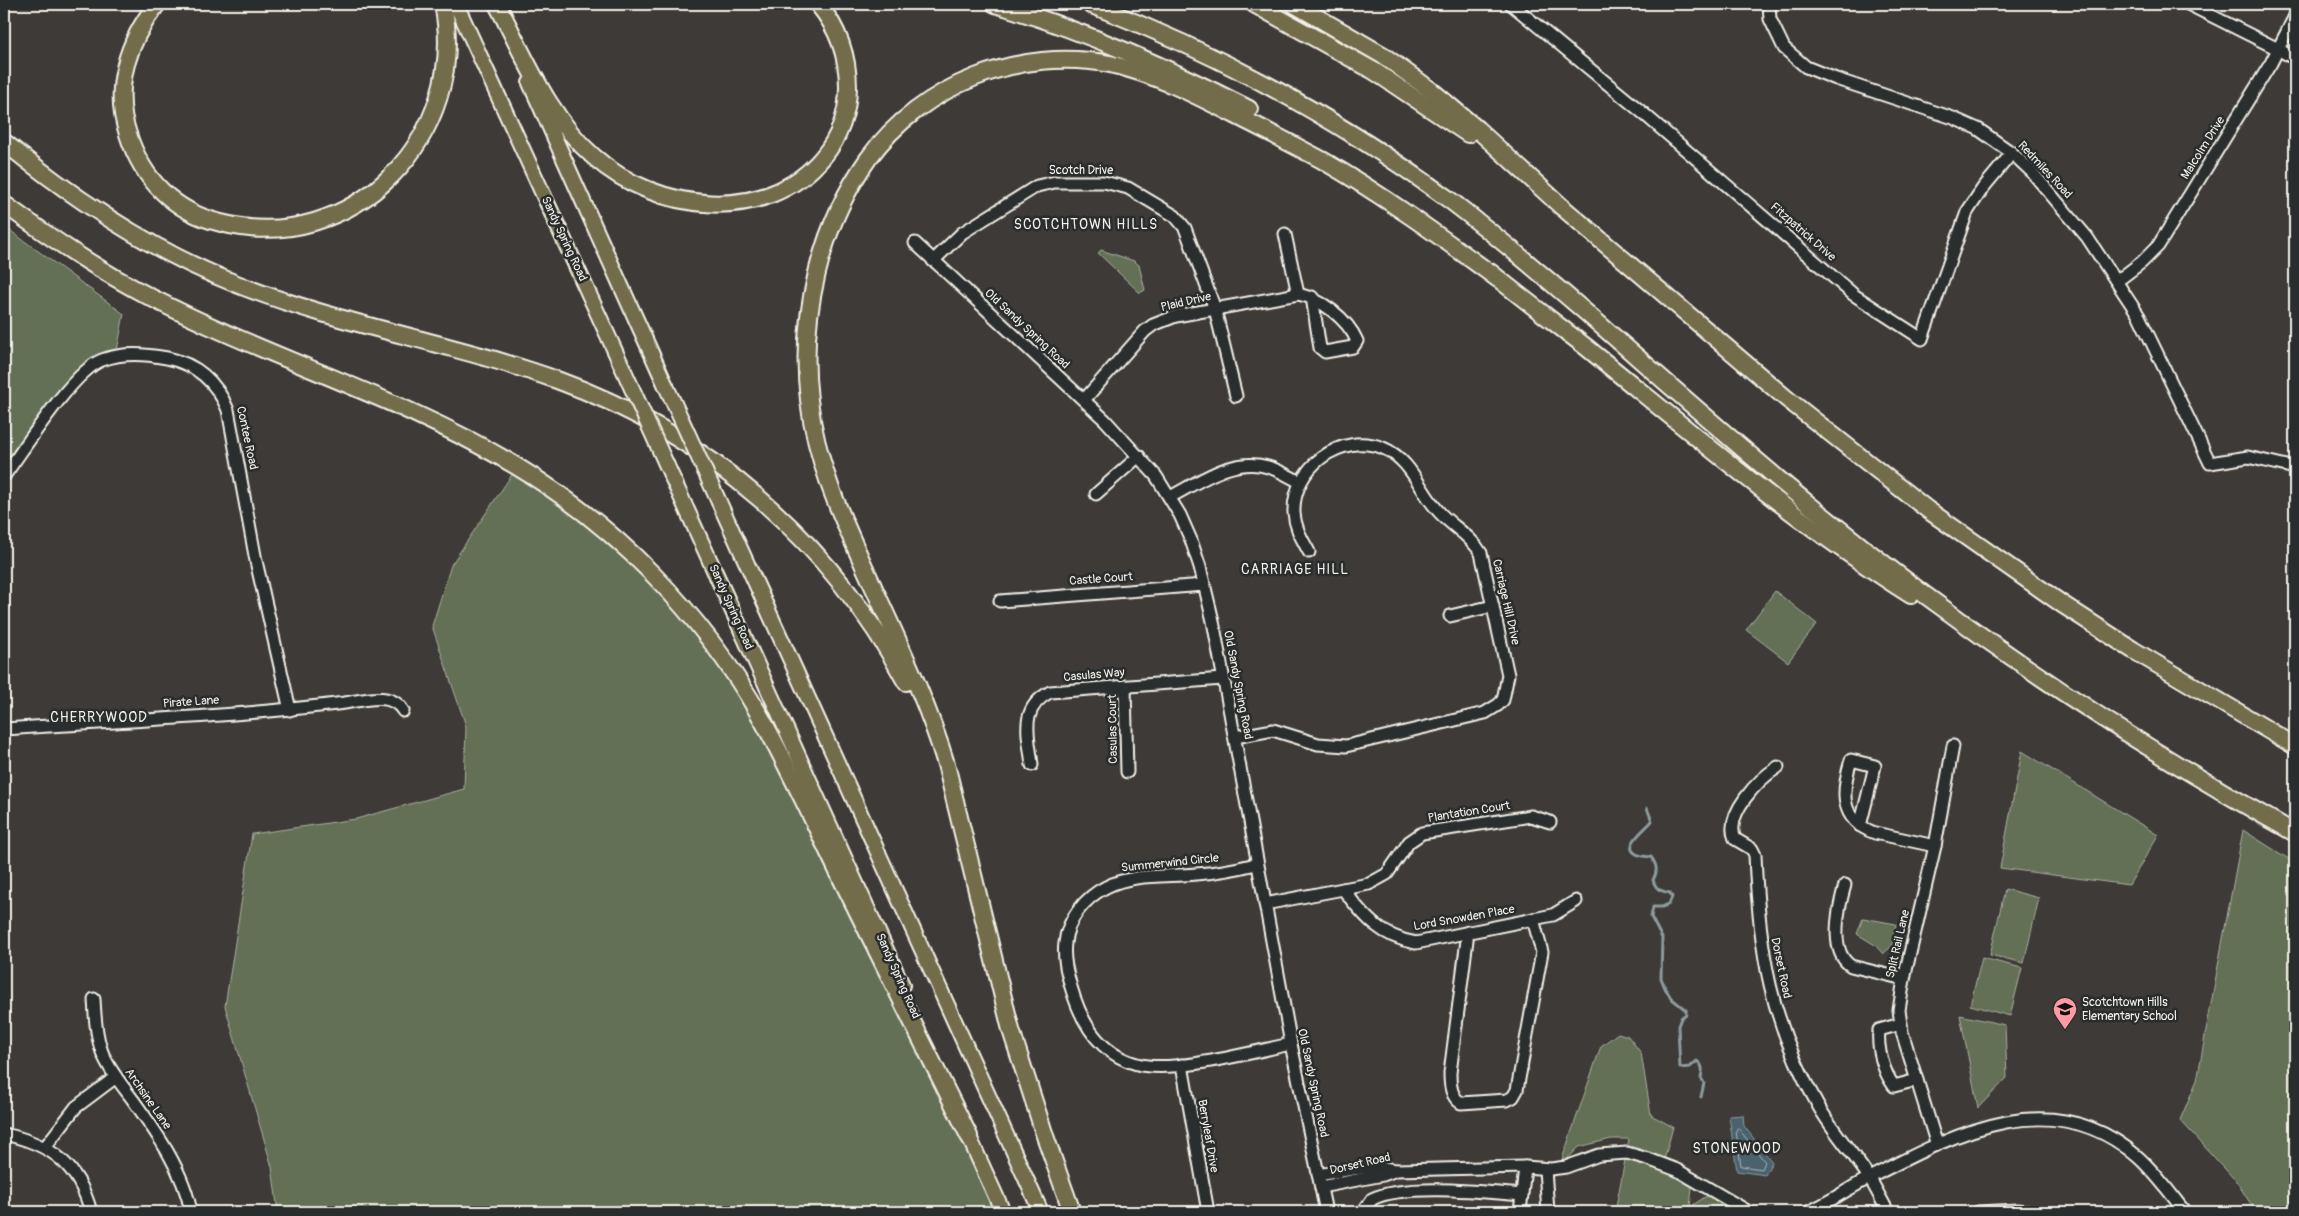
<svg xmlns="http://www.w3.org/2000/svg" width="2299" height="1216" font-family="Pangolin,sans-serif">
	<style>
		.green { fill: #646f56; stroke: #acb09f }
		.water { fill: #48626d; stroke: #8d9b9e }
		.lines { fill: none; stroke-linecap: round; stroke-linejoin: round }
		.shore { stroke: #afb8b7; stroke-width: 1 }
		.stream { stroke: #8d9b9e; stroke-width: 3 }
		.minor-casing { stroke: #f4f1e8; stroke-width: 15 }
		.major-casing { stroke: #f4f1e8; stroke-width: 18 }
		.highway-casing { stroke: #f4f1e8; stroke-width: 20 }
		.minor { stroke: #2a2d2e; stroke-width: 11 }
		.major { stroke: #726c4b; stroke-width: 14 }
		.highway { stroke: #726c4b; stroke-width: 16 }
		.major-bridge-casing { stroke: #f4f1e8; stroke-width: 18; stroke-linecap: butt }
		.major-bridge { stroke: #726c4b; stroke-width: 14 }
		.labels { text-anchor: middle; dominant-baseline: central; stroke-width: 5; stroke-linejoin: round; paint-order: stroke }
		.street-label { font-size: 12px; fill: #f4f1e8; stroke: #2a2d2e }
		.poi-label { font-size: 12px; fill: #f4f1e8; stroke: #2a2d2e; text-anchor: start }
		.neighbourhood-label { font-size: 14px; letter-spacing: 1px; fill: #f4f1e8; stroke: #2a2d2e }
	</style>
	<rect width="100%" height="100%" fill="#3d3a38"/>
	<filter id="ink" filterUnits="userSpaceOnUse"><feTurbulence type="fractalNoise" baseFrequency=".02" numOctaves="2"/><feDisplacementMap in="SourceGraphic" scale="10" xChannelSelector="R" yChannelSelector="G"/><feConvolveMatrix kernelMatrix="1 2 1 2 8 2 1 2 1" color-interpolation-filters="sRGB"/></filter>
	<g filter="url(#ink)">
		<g class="green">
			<polygon points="4,226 124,314 116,356 64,393 4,472"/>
			<polygon points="1101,250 1134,261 1139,265 1145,290 1140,293 1098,253"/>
			<polygon points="517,467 593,521 735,675 1003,1212 278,1212 272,1167 225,1006 252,834 356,819 464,789 466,726 432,626 451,565"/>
			<polygon points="1775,591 1817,624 1788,662 1746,630"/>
			<polygon points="2022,751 2158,835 2129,885 2000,868"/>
			<polygon points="2243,830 2295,863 2295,1212 2256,1212 2236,1181 2180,1120 2197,1080"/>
			<polygon points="2005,889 2039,898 2024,963 1990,955"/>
			<polygon points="1863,918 1896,924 1892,946 1883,954 1875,945 1857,934"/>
			<polygon points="1982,958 2022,968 2010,1016 1970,1005"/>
			<polygon points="1960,1015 2005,1025 2007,1078 1978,1108"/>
			<polygon points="1618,1033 1628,1036 1641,1053 1651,1115 1673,1127 1663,1164 1693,1178 1690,1207 1714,1191 1750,1212 1615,1212 1629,1139 1611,1139 1579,1147 1559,1168 1601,1046"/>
		</g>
		<polygon class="water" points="1743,1115 1744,1126 1772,1162 1765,1175 1737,1171 1729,1116"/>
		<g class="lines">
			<polygon class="shore" points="1738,1128 1765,1162 1762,1169 1741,1166 1736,1131"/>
			<g class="stream">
				<path d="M 1647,808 L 1652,821 C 1648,827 1618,848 1639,855 C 1643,857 1647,856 1651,857 C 1657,865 1658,871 1653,880 C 1656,890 1661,891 1670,893 L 1672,897 L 1669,904 L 1662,907 L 1653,907 L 1651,917 L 1662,938 L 1661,978 L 1665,988 L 1671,998 L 1686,1010 L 1686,1014 L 1681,1018 L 1678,1026 L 1680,1068 L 1690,1067 L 1697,1061 C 1703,1065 1703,1070 1701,1078 L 1704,1083 L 1701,1097"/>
				<polyline points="1896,968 1899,957"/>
			</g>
			<g class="minor-casing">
				<g id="minor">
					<polyline points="1511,4 1643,113 1854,295 1922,339 1967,212 1983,188 2012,153"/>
					<polyline points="1769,4 1770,19 1784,48 1806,67 1836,79 1953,118 1978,129 2012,153 2031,171 2087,237 2139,316 2210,463 2248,457 2295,468"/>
					<polyline points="2188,4 2278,49 2295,59"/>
					<polyline points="1285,234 1298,294"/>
					<polyline points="915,243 1105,420 1156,476 1180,515 1191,540 1200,567 1213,621 1291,1044 1326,1212"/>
					<polyline points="933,261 962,233 1037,186 1055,182 1104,182 1128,188 1175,216 1185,228 1215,309 1236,396"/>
					<polyline points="2117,281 2142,262 2158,246 2271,63 2295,16"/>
					<path d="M 1084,400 L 1145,331 L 1153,325 L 1176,316 L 1298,294 C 1321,299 1347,318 1357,341 L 1353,347 L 1325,352 L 1320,348 L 1312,297"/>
					<path d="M 4,476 C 24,449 73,371 102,360 C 124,352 145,354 167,358 C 197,364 217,383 228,410 L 256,561 L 290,710"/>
					<polyline points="1096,494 1139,456"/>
					<path d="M 1170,497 C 1199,482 1234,456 1268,467 C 1279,470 1290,477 1300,482"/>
					<polyline points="1000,601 1204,585"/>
					<polyline points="1450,616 1493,606"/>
					<polyline points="1125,686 1127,772"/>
					<path d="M 4,729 C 117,721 232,717 345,703 C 364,700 392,691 403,711"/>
					<path d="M 1235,737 L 1273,730 L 1318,744 L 1346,746 L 1485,713 L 1498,705 L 1503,700 L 1508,675 L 1481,553 C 1471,536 1453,527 1440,513 C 1420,492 1412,460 1383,448 C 1340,431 1292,469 1294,513 C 1295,528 1302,539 1309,552"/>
					<path d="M 1032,765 C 1029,736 1018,709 1050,692 L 1223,679"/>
					<path d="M 1778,767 C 1759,779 1724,814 1735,839 L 1752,849 L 1755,855 C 1759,951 1770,1022 1819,1107 C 1834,1133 1854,1154 1870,1179 C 1876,1189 1882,1201 1888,1212"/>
					<path d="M 1860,826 L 1875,766 L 1851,760 C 1842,790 1838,820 1875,833 L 1935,846"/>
					<path d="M 1256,864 C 1236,869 1217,873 1196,874 C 1168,877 1133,873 1106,887 C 1086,897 1067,919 1065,943 C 1063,958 1067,973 1071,987 C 1081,1022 1099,1054 1137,1064 C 1173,1074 1252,1052 1291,1044"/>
					<path d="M 1845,885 C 1839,906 1828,951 1851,966 L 1904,979"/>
					<path d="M 1343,889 C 1364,917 1381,937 1416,943 L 1553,915 L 1576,901"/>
					<polyline points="1265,904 1369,884 1387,874 1409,842 1422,833 1531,816 1550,822"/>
					<path d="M 1468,932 L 1450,1073 C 1450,1085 1451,1097 1461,1103 L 1507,1100 L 1513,1097 L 1517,1090 L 1542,952 L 1533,919"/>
					<path d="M 94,999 C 95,1017 96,1035 102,1052 C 109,1070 122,1085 133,1100 C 157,1133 184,1172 191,1212"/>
					<path d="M 1901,1024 L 1879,1030 C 1877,1047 1883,1072 1894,1086 L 1917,1080"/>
					<polyline points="1182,1065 1208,1212"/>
					<path d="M 4,1134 C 51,1144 78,1164 91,1212"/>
					<polyline points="1937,1145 1902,1032 1899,1010 1904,979 1935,846 1953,746"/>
					<polyline points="45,1147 76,1107 116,1077"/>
					<polyline points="1545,1169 1548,1212"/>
					<path d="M 1318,1175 C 1343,1171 1370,1164 1396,1170"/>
					<polyline points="1321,1187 1383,1175 1396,1170 1525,1167 1551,1169 1566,1167 1599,1155 1627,1153 1648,1159 1677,1170 1749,1212"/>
					<path d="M 1363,1212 L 1372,1199 C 1404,1183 1485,1192 1522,1195"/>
					<polyline points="1520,1212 1525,1167"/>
					<path d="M 1808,1212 C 1830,1202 1849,1188 1871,1177 C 1956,1133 2052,1082 2138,1157 C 2156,1173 2170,1193 2185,1212"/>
					<polyline points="1978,1212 2018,1210 2035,1212"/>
				</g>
			</g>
			<g class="major-casing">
				<g id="major">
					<polyline points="456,4 620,362"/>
					<polyline points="530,83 666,386"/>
					<polyline points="667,466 902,985"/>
					<polyline points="719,502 1041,1212"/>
					<polyline points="965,1128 1003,1212"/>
				</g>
			</g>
			<g class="highway-casing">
				<g id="highway">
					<path d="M 157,4 C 128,41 112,88 128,134 C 142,179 174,212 221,223 C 353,257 470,135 443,4"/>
					<path d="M 497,4 C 525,57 548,117 594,157 C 656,212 766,226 823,157 C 839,138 848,113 848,87 C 848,56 838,28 818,4"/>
					<path d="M 995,4 C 1083,30 1167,67 1249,109"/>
					<path d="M 1089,4 C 1218,53 1339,119 1451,201 C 1496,235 1539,272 1582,309 C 1658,375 1734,443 1812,507 C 1963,630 2125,739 2295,833"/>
					<polyline points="1254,4 1374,71 1468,134"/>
					<polyline points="1294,4 1384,56 1432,91 1477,129 1562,207 1787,399 1928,510 2062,604 2133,650 2295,746"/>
					<path d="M 4,142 C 74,199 150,250 234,283 C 339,325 451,342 557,380 C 707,434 831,542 906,682"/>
					<path d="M 4,204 C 51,238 99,271 152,298 C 270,359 401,397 516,466 C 615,525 702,614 759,714 C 790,769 816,827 844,884 C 885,968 927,1052 969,1136"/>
					<path d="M 1490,272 C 1522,298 1554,322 1586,347 C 1692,433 1795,522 1911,595"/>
					<path d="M 1072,1212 L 1045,1136 L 1011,1030 L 946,764 C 926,698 896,637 868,575 C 842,518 816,463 809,400 C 799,317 820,227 868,159 C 921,85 1021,46 1110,64 C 1155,74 1196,95 1237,116 C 1265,130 1294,145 1322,160 C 1383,195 1441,237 1498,279"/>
				</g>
			</g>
			<use href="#minor" class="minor"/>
			<use href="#major" class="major"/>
			<use href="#highway" class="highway"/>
			<g class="major-bridge-casing">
				<g id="major-bridge">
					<polyline points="620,362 667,466"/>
					<polyline points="666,386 719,502"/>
				</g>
			</g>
			<use href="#major-bridge" class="major-bridge"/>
		</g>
	</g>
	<defs>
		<g id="school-pin" transform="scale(1.25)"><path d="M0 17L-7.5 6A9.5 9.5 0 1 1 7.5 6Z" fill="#ff9aa2" stroke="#2a2d2e"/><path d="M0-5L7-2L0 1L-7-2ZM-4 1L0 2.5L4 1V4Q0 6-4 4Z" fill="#111"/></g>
	</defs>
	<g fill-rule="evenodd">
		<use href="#school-pin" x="2065" y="1009"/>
	</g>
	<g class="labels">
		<g class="street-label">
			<text transform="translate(2203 148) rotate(-58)">Malcolm Drive</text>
			<text x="1081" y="170">Scotch Drive</text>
			<text transform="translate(2045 170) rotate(47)">Redmiles Road</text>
			<text transform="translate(1803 232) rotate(41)">Fitzpatrick Drive</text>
			<text transform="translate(564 239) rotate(65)">Sandy Spring Road</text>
			<text transform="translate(1186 302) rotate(-13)">Plaid Drive</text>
			<text transform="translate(1027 329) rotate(43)">Old Sandy Spring Road</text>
			<text transform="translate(247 438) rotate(78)">Contee Road</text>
			<text transform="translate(1101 579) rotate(-4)">Castle Court</text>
			<text transform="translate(1506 602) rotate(77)">Carriage Hill Drive</text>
			<text transform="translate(731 607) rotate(66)">Sandy Spring Road</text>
			<text transform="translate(1094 675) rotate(-5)">Casulas Way</text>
			<text transform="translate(1238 685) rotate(79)">Old Sandy Spring Road</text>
			<text transform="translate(191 702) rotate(-4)">Pirate Lane</text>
			<text transform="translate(1113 729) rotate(-91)">Casulas Court</text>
			<text transform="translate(1469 812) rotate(-9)">Plantation Court</text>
			<text transform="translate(1170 863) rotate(-6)">Summerwind Circle</text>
			<text transform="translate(1464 918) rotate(-10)">Lord Snowden Place</text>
			<text transform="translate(1898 944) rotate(-77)">Split Rail Lane</text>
			<text transform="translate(1781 968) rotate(78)">Dorset Road</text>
			<text transform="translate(898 976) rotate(66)">Sandy Spring Road</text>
			<text transform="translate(1313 1083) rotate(78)">Old Sandy Spring Road</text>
			<text transform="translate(148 1099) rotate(55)">Archsine Lane</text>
			<text transform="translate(1208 1136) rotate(80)">Berryleaf Drive</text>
			<text transform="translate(1360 1164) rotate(-13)">Dorset Road</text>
		</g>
		<g class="poi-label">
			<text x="2082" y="1002">Scotchtown Hills<tspan x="2082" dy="14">Elementary School</tspan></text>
		</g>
		<g class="neighbourhood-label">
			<text x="1086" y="224">SCOTCHTOWN HILLS</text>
			<text x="1295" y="569">CARRIAGE HILL</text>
			<text x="99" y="717">CHERRYWOOD</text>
			<text x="1737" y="1148">STONEWOOD</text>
		</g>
	</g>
	<rect width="2299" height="1216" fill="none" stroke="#2a2d2e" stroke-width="20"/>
	<rect x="10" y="10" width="2279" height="1196" fill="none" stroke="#f4f1e8" stroke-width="2" filter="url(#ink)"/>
</svg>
